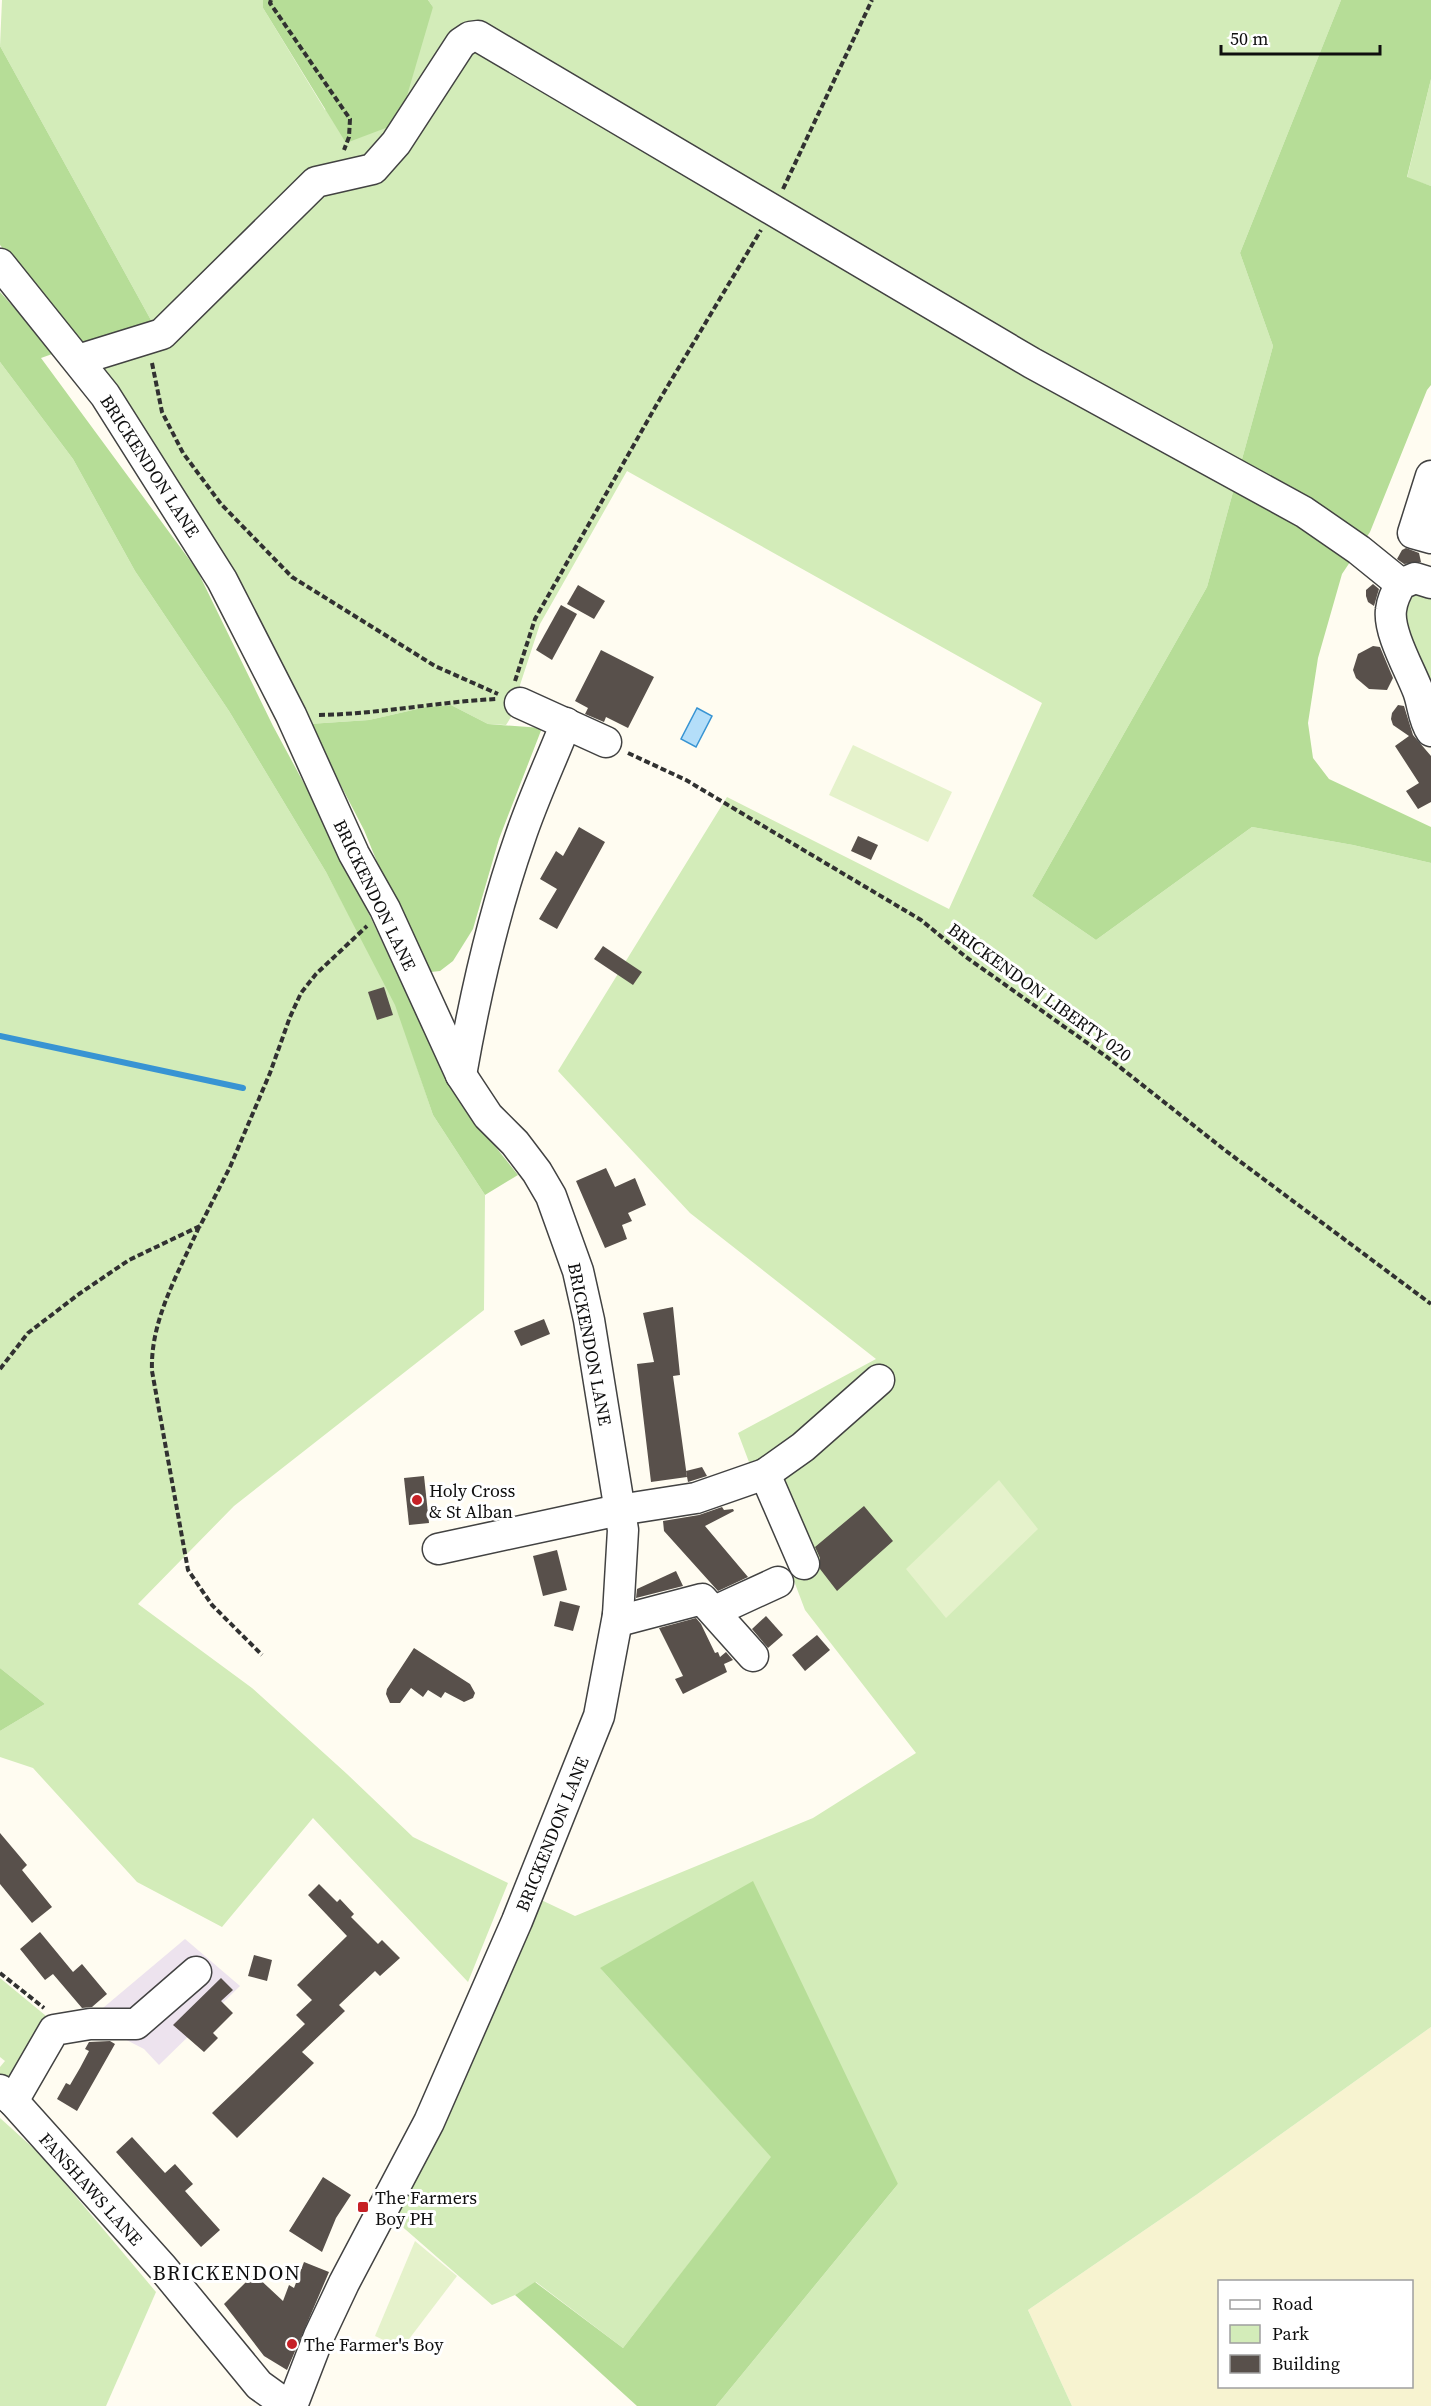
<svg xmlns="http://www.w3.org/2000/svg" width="1431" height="2406" font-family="'Source Serif 4',serif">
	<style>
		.industrial { fill: #ede3ee }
		.farmland { fill: #f7f3d0; fill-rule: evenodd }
		.green { fill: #d3ecb9 }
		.forest { fill: #b6dd97 }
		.pitch { fill: #e5f2cb }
		.water { fill: #b4def9; stroke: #3894d3; stroke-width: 1.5 }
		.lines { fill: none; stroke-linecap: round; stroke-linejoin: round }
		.stream { stroke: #3894d3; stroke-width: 6 }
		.building { fill: #58504b }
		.minor-casing { stroke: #424242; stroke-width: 33 }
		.path { stroke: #313131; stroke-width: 4; stroke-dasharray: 6 3; stroke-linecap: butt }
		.minor { stroke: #fff; stroke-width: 30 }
		.poi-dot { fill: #c62127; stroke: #fff; stroke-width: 2 }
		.labels { text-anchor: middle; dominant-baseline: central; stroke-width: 6; stroke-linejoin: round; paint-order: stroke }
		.street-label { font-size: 18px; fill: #0f0f0f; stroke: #fff }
		.poi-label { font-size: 18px; fill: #0f0f0f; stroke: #fff; text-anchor: start }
		.quarter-label { font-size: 21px; letter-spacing: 1.5px; fill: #0f0f0f; stroke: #fff }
	</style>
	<rect width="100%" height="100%" fill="#fffcf1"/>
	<polygon class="industrial" points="185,1939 240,1986 159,2065 144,2049 103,2028 97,2013"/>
	<path class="farmland" d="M 1431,2027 L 1431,2406 L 1072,2406 L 1028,2310 L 1196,2195 ZM 1220,2282 L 1412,2282 L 1412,2386 L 1220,2386 Z"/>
	<g class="green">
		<polygon points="2,0 263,0 263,8 325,110 433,7 428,0 1341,0 1240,253 1273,346 1207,587 1032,896 1096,940 1252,827 1353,845 1431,863 1431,2027 1196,2195 1028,2310 1072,2406 716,2406 898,2184 600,1968 772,2157 623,2348 536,2282 515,2295 492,2305 390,2216 537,1898 575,1916 813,1818 916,1753 805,1610 738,1433 876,1359 690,1213 558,1071 727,797 949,909 1042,703 627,471 540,624 520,685 520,703 506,725 488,724 451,705 426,707 369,720 309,724 79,345 152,322 0,46"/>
		<polygon points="1431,79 1431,186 1407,178"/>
		<polygon points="0,362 73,459 135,571 229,711 326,872 381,975 396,1005 433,1115 485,1195 484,1310 234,1506 138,1604 252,1688 347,1774 413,1837 508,1883 468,1982 313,1818 222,1927 137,1882 33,1768 0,1757 0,1731 45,1704 0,1668"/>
		<polygon points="1431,591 1431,710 1397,604 1403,595"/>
		<polygon points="0,1978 51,2020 12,2079 0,2077 0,2067 5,2061 0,2057"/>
		<polygon points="0,2118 41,2155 156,2292 106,2406 0,2406"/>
	</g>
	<g class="forest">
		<polygon points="263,0 428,0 433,7 399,123 346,143 263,8"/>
		<polygon points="1341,0 1431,0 1431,79 1407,177 1431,186 1431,385 1427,390 1370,532 1342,574 1318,658 1308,723 1313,758 1329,779 1431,827 1431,863 1353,845 1252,827 1096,940 1032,896 1207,587 1273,346 1240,253"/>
		<polygon points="0,46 152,322 79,345 55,310 0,245"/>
		<polygon points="0,292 55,353 41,358 197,570 273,726 328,828 448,1080 475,1121 518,1175 485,1195 433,1115 395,1005 326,872 229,711 135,571 73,459 0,362"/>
		<polygon points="451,705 488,724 542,728 499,839 473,929 453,961 440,971 431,972 418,962 364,830 309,724 369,720 426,707"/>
		<polygon points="0,1668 45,1704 0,1731"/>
		<polygon points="753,1881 898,2184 716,2406 637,2406 515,2295 535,2282 623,2348 771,2157 600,1968"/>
	</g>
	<g class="pitch">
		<polygon points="853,745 952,792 928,842 829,795"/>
		<polygon points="999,1480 1038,1529 946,1618 906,1569"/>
		<polygon points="415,2241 457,2276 406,2343 392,2344 375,2336"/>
	</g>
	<polygon class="water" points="697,708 712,716 696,747 681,739"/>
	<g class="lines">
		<polyline class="stream" points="0,1036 243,1088"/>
	</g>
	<g class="building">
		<polygon points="1406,548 1419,553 1421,562 1404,564 1397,559 1402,550"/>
		<polygon points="1373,584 1379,589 1374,606 1368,602 1366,596 1366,590"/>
		<polygon points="578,585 605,601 594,619 567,604"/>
		<polygon points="561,605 577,614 552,660 536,650"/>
		<polygon points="1373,646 1380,647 1393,678 1387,690 1369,689 1356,678 1353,670 1358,654"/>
		<polygon points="601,650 654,677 628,728 606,717 604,722 585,714 588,708 575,701"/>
		<polygon points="1398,705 1404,706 1413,735 1431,756 1431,802 1418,809 1406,791 1419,783 1395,746 1409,736 1393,725 1391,719 1392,713"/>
		<polygon points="579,827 605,842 557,929 539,919 557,889 540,879 556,851 563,856"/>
		<polygon points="858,836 878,845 871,860 851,851"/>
		<polygon points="603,946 642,972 633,985 594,959"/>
		<polygon points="384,987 393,1015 377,1020 368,992"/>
		<polygon points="606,1168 615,1187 635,1178 646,1205 628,1213 632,1221 622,1225 627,1239 605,1248 576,1181"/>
		<polygon points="673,1307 680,1375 673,1376 687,1477 651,1482 637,1364 654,1362 643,1313"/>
		<polygon points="544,1319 550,1334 521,1346 514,1331"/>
		<polygon points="702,1467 707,1476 688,1482 686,1471"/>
		<polygon points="424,1476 429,1523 409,1525 404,1478"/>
		<polygon points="864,1506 893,1541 837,1591 820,1569 820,1558 815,1547"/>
		<polygon points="722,1507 724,1510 733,1509 734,1511 705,1526 748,1577 718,1591 664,1531 663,1521 699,1515"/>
		<polygon points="557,1550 567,1590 543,1596 533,1556"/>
		<polygon points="676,1571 683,1586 636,1598 637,1589"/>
		<polygon points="560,1601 580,1606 573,1631 554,1626"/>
		<polygon points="766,1616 783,1635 768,1648 752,1629"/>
		<polygon points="696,1618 701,1624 715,1653 718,1652 720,1657 726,1652 733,1660 724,1664 727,1672 683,1694 675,1679 683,1676 659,1628"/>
		<polygon points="817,1635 830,1650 805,1671 792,1655"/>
		<polygon points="414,1648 470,1684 475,1693 473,1698 464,1702 445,1692 441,1698 428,1690 423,1697 411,1688 400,1703 390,1703 386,1694 387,1689"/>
		<polygon points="0,1833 27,1865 22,1870 52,1907 32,1923 0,1884"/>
		<polygon points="319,1884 337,1902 340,1899 354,1914 351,1917 378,1944 382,1940 400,1958 380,1976 375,1971 339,2005 345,2011 302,2052 314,2063 237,2138 212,2113 305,2024 296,2015 312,2000 297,1985 347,1936 308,1895"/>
		<polygon points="40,1932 73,1972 82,1964 107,1994 92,2007 82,2008 53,1974 45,1980 20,1949"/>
		<polygon points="254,1955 272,1960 267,1981 248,1976"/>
		<polygon points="221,1978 233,1990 221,2001 233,2013 213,2033 218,2038 204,2052 173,2025"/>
		<polygon points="110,2041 115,2044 77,2111 57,2099 66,2083 70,2085 80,2068 89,2051 85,2049 89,2042"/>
		<polygon points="132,2137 165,2173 175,2164 193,2184 185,2191 220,2230 201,2247 116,2152"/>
		<polygon points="323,2177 351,2195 336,2218 322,2252 289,2231"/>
		<polygon points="304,2262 329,2272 287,2370 264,2356 224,2304 254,2274 283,2301 289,2285 294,2288"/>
	</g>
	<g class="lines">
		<g class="minor-casing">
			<g id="minor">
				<polyline points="0,264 105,395 222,580 291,715 354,854 385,909 461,1075 488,1116 515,1143 537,1172 551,1196 578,1271 589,1320 623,1530 618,1615 599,1716 517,1921 429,2122 344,2283 319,2336 292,2406"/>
				<polyline points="78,360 162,334 316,182 373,169 396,143 461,43 470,37 478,36 1032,363 1304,512 1359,550 1401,584"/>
				<polyline points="1431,476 1413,533 1431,538"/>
				<path d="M 1431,583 L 1415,578 L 1401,584 C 1396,592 1392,601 1391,610 C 1388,632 1410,670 1418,691 C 1423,704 1423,719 1431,731"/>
				<polyline points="520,703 606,742"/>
				<path d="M 461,1075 C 475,995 493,915 520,838 C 533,799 551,761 566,723"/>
				<polyline points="765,1474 804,1564"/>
				<polyline points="438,1549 619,1510 696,1498 765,1474 803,1447 879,1380"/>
				<polyline points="715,1611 778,1582"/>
				<polyline points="618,1615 626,1619 702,1599 753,1656"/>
				<polyline points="0,2090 13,2101 162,2267 259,2385 277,2398 292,2406"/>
				<polyline points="13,2101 54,2030 90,2024 136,2024 196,1972"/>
			</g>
		</g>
		<g class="path">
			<polyline points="271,0 270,3 350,119 349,137 344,150"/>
			<polyline points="783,189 872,0"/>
			<polyline points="152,363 162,412 183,453 221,504 292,577 435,666 498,694"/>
			<polyline points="515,681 535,619 657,404 761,230"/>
			<path d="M 319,715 C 379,714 437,702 496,699"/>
			<polyline points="628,753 686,780 921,920 966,957 1107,1057 1226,1151 1431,1304"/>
			<path d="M 199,1227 C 179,1272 150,1320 152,1371 L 188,1570 L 212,1605 L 262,1655"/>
			<polyline points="0,1369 28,1333 79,1294 129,1260 200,1226 230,1167 270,1073 290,1017 301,993 316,974 367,926"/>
			<polyline points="0,1973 44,2008"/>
		</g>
		<use href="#minor" class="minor"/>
	</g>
	<g class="poi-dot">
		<circle cx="417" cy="1500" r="6"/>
		<rect x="357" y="2201" width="12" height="12" rx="3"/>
		<circle cx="292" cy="2344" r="6"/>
	</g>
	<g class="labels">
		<g class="street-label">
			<text transform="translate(150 466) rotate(57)">BRICKENDON LANE</text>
			<text transform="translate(375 895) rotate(64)">BRICKENDON LANE</text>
			<text transform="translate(1040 992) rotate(36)">BRICKENDON LIBERTY 020</text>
			<text transform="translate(590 1344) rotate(79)">BRICKENDON LANE</text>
			<text transform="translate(552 1834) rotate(-68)">BRICKENDON LANE</text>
			<text transform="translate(91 2189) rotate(48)">FANSHAWS LANE</text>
		</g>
		<g class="poi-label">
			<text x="429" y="1490">Holy Cross<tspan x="429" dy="21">&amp; St Alban</tspan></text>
			<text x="375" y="2197">The Farmers<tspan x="375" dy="21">Boy PH</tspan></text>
			<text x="304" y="2344">The Farmer's Boy</text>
		</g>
		<g class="quarter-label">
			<text x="227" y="2272">BRICKENDON</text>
		</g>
	</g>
	<rect x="1218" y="2280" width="195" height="108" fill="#ffffff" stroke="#9f9f9f" stroke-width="1.5"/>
	<rect x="1230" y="2300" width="30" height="9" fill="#ffffff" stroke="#9f9f9f" stroke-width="1.5"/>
	<text x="1272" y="2310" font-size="18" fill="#0f0f0f">Road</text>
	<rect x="1230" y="2325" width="30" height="18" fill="#d3ecb9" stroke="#9f9f9f" stroke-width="1.5"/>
	<text x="1272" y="2340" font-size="18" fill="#0f0f0f">Park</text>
	<rect x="1230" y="2355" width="30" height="18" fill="#58504b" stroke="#9f9f9f" stroke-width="1.5"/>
	<text x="1272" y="2370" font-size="18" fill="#0f0f0f">Building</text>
	<path d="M1221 45v9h159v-9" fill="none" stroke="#0f0f0f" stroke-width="3"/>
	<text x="1230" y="45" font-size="18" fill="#0f0f0f" stroke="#ffffff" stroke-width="4.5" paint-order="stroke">50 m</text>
</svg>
